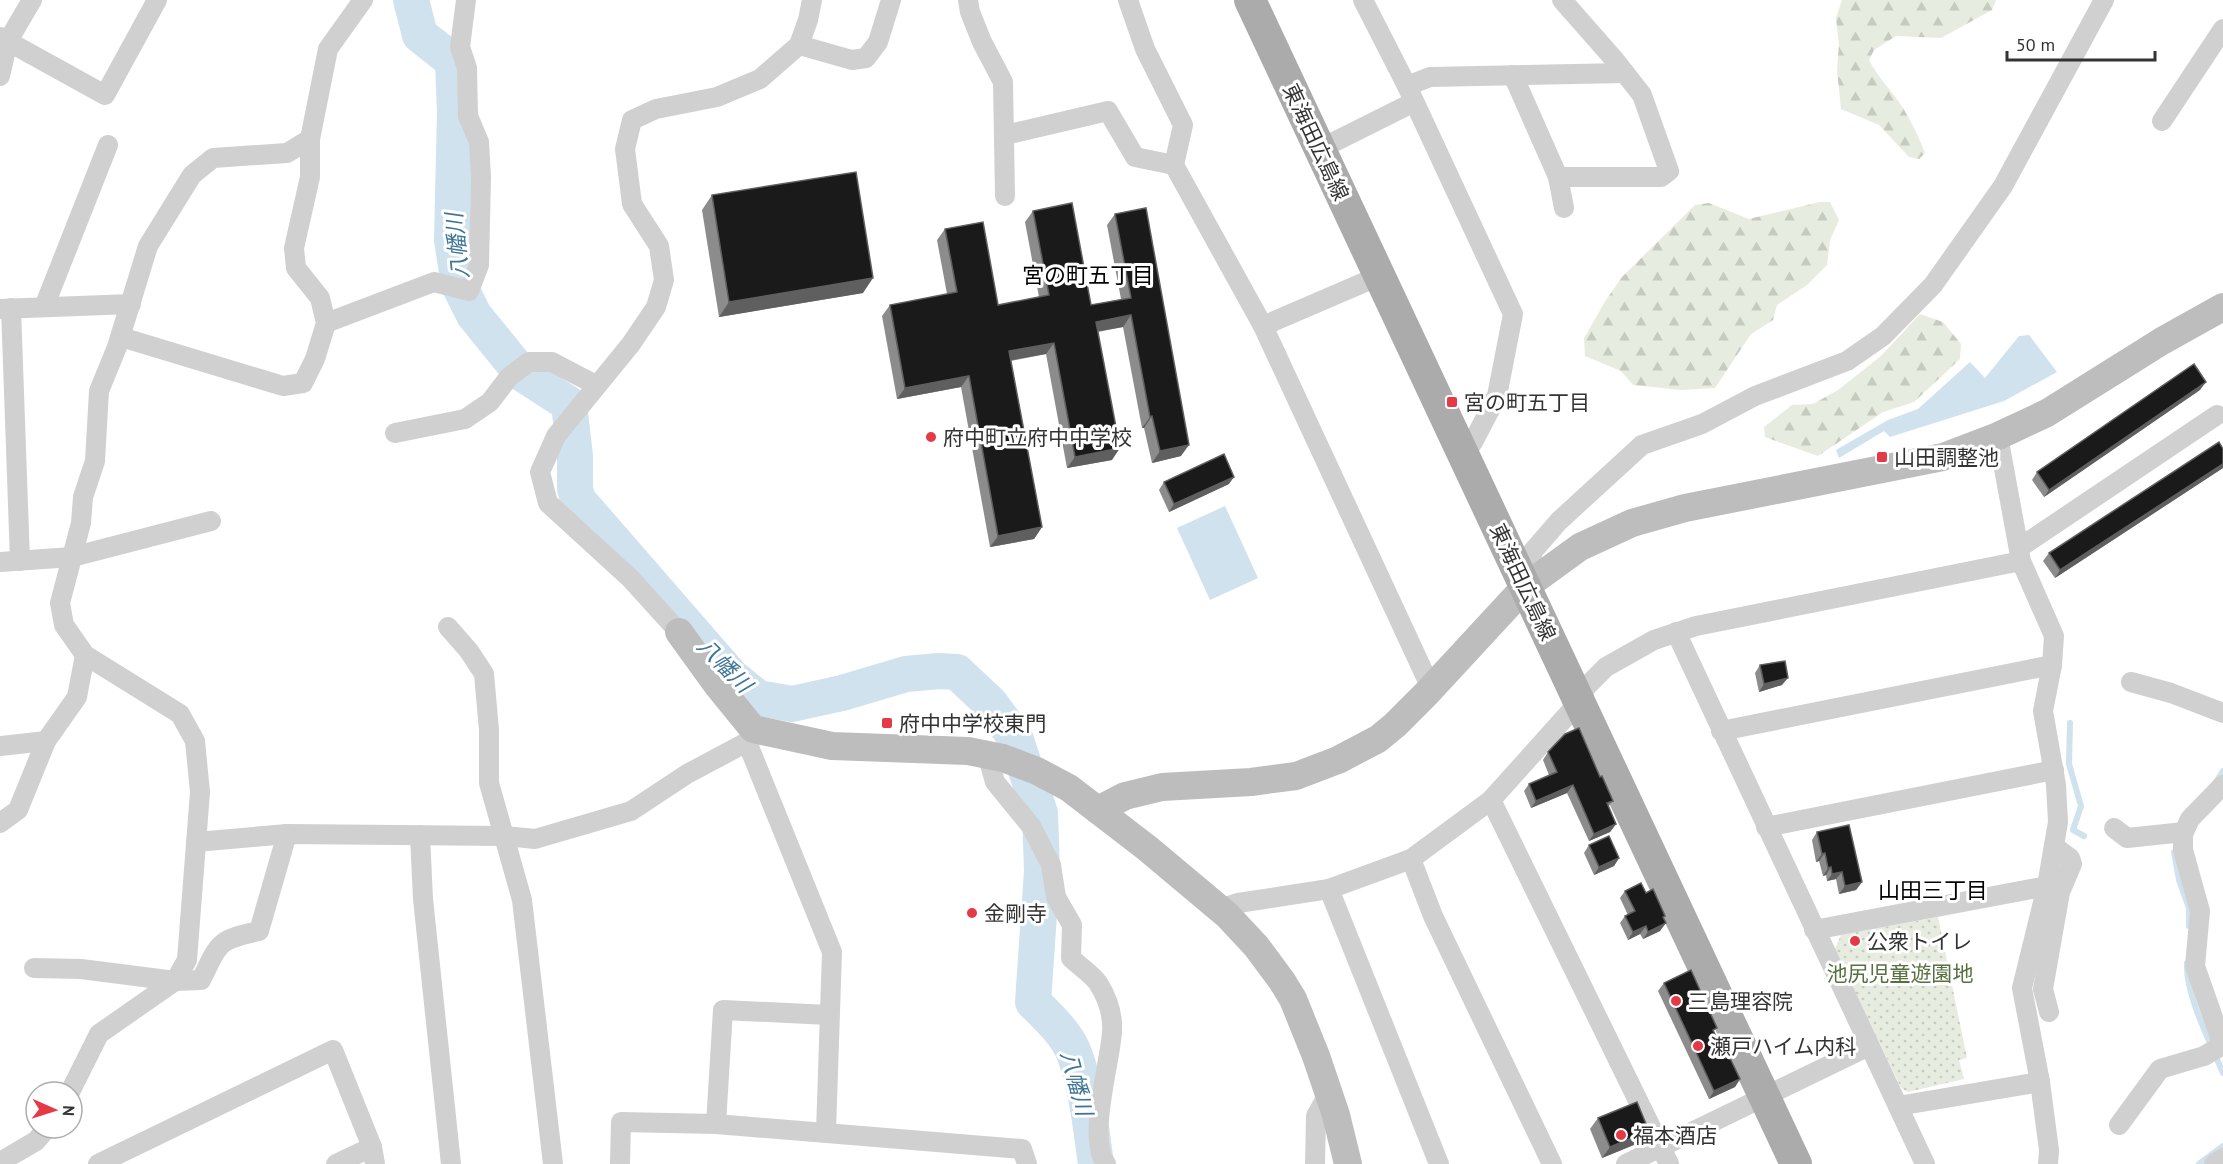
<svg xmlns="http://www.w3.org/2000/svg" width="2223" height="1164" font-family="'PT Sans','Noto Sans JP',sans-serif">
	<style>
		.forest { fill: url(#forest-firs) }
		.park { fill: url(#park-dots) }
		.water { fill: #cfe2ee }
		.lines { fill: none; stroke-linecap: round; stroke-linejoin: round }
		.stream { stroke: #cfe2ee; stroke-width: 6 }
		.river { stroke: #cfe2ee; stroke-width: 36 }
		.street { stroke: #d0d0d0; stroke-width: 20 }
		.secondary { stroke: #bdbdbd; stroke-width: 28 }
		.primary { stroke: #ababab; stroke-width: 32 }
		.wall { fill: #8c8c8c }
		.shaded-wall { fill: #5f5f5f }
		.building { fill: #1a1a1a; stroke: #5f5f5f; stroke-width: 1.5 }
		.poi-dot { fill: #e63946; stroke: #fff; stroke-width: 2 }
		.labels { text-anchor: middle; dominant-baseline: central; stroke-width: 6; stroke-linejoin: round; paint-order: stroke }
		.street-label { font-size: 21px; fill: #333; stroke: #fff }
		.poi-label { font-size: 21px; fill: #333; stroke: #fff; text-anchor: start }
		.park-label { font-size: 21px; fill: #56703f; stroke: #fff }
		.water-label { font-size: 22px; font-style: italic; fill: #3f7597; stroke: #fff }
		.neighbourhood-label { font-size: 22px; fill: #000; stroke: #fff }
	</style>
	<defs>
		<pattern id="forest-firs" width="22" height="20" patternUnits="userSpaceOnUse" patternTransform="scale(1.5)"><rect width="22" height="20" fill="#e6ecdf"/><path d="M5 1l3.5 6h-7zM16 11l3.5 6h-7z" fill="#c6cbc0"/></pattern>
		<pattern id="park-dots" width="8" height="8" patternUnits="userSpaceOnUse" patternTransform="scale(1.5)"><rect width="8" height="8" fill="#e6ecdf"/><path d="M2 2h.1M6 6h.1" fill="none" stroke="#c6cbc0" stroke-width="1.8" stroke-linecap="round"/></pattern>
	</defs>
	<rect width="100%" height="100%" fill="#fff"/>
	<g class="forest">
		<path d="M 1842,0 L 1996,0 L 1992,10 L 1941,38 L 1896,36 L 1874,50 L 1869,60 C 1877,76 1889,88 1899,102 C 1910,118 1918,135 1925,153 L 1919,159 L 1909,157 L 1879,125 L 1841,109 L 1837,70 L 1839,44 L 1836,18 Z"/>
		<polygon points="1820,202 1830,202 1839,220 1830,240 1827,265 1807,285 1777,305 1773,320 1751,334 1715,388 1681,390 1633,385 1621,371 1585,356 1584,338 1606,300 1622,277 1695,205 1709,203 1749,219"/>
		<polygon points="1920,314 1943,322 1961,344 1960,359 1914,402 1883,412 1818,456 1765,437 1764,427 1792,405 1813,404 1838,390 1881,356"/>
	</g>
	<polygon class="park" points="1938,917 1967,1058 1959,1060 1964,1079 1908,1092 1901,1088 1835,949 1841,935"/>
	<g class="water">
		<polygon points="2029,335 2057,372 2004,401 1890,437 1884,431 1839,458 1836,450 1888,420 1918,409 1970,362 1985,378 2019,336"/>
		<polygon points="1225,506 1258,578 1210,600 1177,528"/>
	</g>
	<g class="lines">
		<g class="stream">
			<polyline points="2070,723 2069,764 2081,806 2073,830 2084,836"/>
			<polyline points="2216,782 2223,771"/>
			<polyline points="2174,852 2179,880 2189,908 2189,926"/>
			<path d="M 2187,963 C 2185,994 2211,1044 2223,1073"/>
			<polyline points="2199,1164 2223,1146"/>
		</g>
		<path class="river" d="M 411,0 L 420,35 L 453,61 L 455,112 L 452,240 L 459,285 L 474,315 L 521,373 L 569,404 L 575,456 L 575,489 L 578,500 L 732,677 L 758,698 L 792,704 L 842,693 L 906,674 L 939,671 L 957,672 L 990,703 L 1015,737 L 1040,813 L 1042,871 L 1033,1002 C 1048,1017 1066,1033 1074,1053 C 1087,1088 1091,1128 1096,1164"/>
		<g class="street">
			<polyline points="968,0 970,12 982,42 1003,82 1005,196"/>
			<polyline points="1128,0 1145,49 1183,125 1174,165 1263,326 1431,688"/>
			<polyline points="1363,0 1407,86 1513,314 1497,396 1473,442 1464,454"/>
			<polyline points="0,37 105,95 157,0"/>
			<polyline points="799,45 852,60 866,58 878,42 891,0"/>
			<polyline points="1513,75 1558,177 1564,208"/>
			<polyline points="0,76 8,41 32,0"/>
			<polyline points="1407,86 1430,77 1625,73"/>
			<polyline points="2162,121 2223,29"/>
			<polyline points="1005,135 1108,111 1135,157 1174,165"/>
			<polyline points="1320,149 1414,102"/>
			<polyline points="1558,177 1661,177 1669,171 1642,95 1613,58 1562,0"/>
			<polyline points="44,307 108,145"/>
			<polyline points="11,308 20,561"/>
			<polyline points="0,309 131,304"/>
			<polyline points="326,323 434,282 469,291 479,265 481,177 479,142 468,116 467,68 460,47 466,0"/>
			<polyline points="1263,326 1379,276"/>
			<polyline points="121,337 283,386 303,383 315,359 326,323 320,298 296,268 294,248 310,177 310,139"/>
			<polyline points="395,433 465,419 490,402 509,377 529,362 552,362 596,385"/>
			<polyline points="1998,436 2021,561 2054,636 2052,665 2043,711 2056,785 2058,822 2047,886 2022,988 2040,1082 2049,1150 2048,1164"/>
			<polyline points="2019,548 2217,415"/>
			<polyline points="0,562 72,557 211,521"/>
			<polyline points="1525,587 1533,551 1559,521 1642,445 1702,424 1755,396 1847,361 1883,336 1933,285 2003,186 2104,0"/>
			<polyline points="448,627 469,651 484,674 489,730 489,783 522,900 553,1164"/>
			<polyline points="679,632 630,578 548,503 540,472 556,436 631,344 656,307 664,280 659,246 632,204 625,149 632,120 656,109 717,97 760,79 799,45 808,20 812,0"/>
			<polyline points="1676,632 1925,1164"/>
			<polyline points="2131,682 2171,693 2223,713"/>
			<polyline points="1721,731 2052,665"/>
			<polyline points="747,742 832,952 826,1132"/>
			<polyline points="0,746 46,741 77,697 85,655"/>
			<path d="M 987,754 L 995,782 L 1031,826 L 1051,865 L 1056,897 L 1072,925 L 1071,958 C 1079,966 1093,975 1098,983 C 1107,997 1113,1015 1112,1032 C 1110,1064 1087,1138 1106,1164"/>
			<polyline points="2223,785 2190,819 2183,834 2183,850 2200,911 2195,966 2223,1046"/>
			<polyline points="1491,800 1669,1164"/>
			<polyline points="0,823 18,810 46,741"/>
			<polyline points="1766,827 2054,770"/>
			<polyline points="2114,828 2127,838 2184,832"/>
			<polyline points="420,835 423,899 451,1164"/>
			<polyline points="196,842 287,834 505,836 535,839 631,811 687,774 747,742 753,729"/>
			<polyline points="1411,859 1433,916 1552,1164"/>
			<polyline points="1329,889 1439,1164"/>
			<polyline points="1220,909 1238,903 1329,889 1411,859 1491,800 1570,712 1587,686 1606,667 1654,640 1696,626 2021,561"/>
			<polyline points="1814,930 2047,886"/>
			<path d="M 34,968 L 81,969 L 175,981 L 201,980 C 220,942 217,940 259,931 L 287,834"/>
			<polyline points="2049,1012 2043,989 2060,892 2072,864 2070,858 2055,847"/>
			<polyline points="70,1092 99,1034 175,981 187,960 200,792 195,741 180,714 85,655 64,625 60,603 81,523 83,497 95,461 99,391 117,347 148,246 192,175 213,158 287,153 310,139 328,49 363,0"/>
			<polyline points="1898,1106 2040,1082"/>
			<polyline points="716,1124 723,1010 829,1015"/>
			<polyline points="2119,1125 2160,1069 2204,1056 2223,1045"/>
			<polyline points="0,1162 36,1141 47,1128"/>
			<polyline points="98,1164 333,1050 372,1147 375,1164"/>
			<polyline points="336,1164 372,1147"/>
			<polyline points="620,1164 621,1122 716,1124 1022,1149 1027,1164"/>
			<polyline points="1315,1164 1316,1116 1329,1093"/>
			<polyline points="1626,1164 1869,1046"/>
			<polyline points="2214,1164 2223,1158"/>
		</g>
		<g class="secondary">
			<polyline points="679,632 718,686 753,729 832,746 968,751 1003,758 1037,771 1069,788 1147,848 1227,915 1256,946 1282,981 1293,999 1316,1056 1336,1115 1348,1164"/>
			<polyline points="1098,810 1125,796 1162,787 1251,782 1296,776 1338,760 1378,739 1395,725 1427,693 1525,587 1580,547 1632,523 1685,508 1943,457 1998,436 2047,413 2162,341 2223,307"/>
		</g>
		<polyline class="primary" points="1250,0 1796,1164"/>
	</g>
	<g class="wall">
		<polygon points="712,195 863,293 719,317 702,210"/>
		<polygon points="1033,211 1091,305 1121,299 1107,225 1115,214 1181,456 1152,463 1144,428 1142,428 1123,327 1098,332 1112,460 1067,468 1046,354 1011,361 1042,527 1034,539 990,547 961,387 897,399 882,316 890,305 947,294 937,240 945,229 998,305 1039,297 1025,222"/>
		<polygon points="2200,390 2044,497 2032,480 2037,472"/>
		<polygon points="2223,449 2223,468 2055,578 2043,561 2049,553"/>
		<polygon points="1164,482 1229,484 1169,512 1159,490"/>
		<polygon points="1760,665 1782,685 1759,692 1755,673"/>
		<polygon points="1548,752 1600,777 1613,801 1608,807 1616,824 1610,832 1589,841 1567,793 1531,808 1524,791 1529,784 1549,775 1543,760"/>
		<polygon points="1817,832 1862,882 1856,890 1839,894 1836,879 1827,881 1826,875 1823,876 1819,861 1816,862 1812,840"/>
		<polygon points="1589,845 1619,858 1614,866 1594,875 1584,853"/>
		<polygon points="1625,891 1646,893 1663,918 1660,931 1643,939 1640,934 1628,940 1620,923 1625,916 1628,915 1620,898"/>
		<polygon points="1664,983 1714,1032 1726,1058 1740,1079 1735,1087 1709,1099 1658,991"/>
		<polygon points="1598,1118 1649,1131 1641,1142 1602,1158 1590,1129"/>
	</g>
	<g class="shaded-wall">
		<polygon points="873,278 863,293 719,317 729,302"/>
		<polygon points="1131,315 1123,327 1088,333 1096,322"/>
		<polygon points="1054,343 1046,354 1001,362 1009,351"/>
		<polygon points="969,376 961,387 897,399 905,388"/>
		<polygon points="2206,382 2200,390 2044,497 2049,490"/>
		<polygon points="1152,416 1144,428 1142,428 1150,417"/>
		<polygon points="1189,445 1181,456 1152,463 1160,451"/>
		<polygon points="1120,448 1112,460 1067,468 1075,457"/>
		<polygon points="2223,464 2223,468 2055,578 2060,570"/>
		<polygon points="1234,477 1229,484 1169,512 1174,504"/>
		<polygon points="1042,527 1034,539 990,547 998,536"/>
		<polygon points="1788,678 1782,685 1759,692 1764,684"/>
		<polygon points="1573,785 1567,793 1531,808 1536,801"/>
		<polygon points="1616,824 1610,832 1589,841 1594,834"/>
		<polygon points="1825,853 1819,861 1816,862 1822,854"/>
		<polygon points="1619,858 1614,866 1594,875 1599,867"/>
		<polygon points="1831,867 1826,875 1823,876 1828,868"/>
		<polygon points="1842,872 1836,879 1827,881 1832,874"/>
		<polygon points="1862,882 1856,890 1839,894 1845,886"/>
		<polygon points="1666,923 1660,931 1643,939 1648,932"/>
		<polygon points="1646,926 1640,934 1628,940 1633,932"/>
		<polygon points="1740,1079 1735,1087 1709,1099 1714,1091"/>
		<polygon points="1649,1131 1641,1142 1602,1158 1610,1147"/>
	</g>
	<g class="building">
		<polygon points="856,172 873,278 729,302 712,195"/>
		<polygon points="1072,203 1091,305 1131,298 1115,214 1146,208 1189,445 1160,451 1152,416 1150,417 1131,315 1096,322 1120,448 1075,457 1054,343 1009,351 1042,527 998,536 969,376 905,388 890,305 957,292 945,229 983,222 998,305 1049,295 1033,211"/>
		<polygon points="2194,364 2206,382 2049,490 2037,472"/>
		<polygon points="2219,442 2223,449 2223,464 2060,570 2049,553"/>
		<polygon points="1224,454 1234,477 1174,504 1164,482"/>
		<polygon points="1785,661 1788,678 1764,684 1760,665"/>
		<polygon points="1579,728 1600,777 1602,776 1613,801 1607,803 1616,824 1594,834 1573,785 1536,801 1529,784 1557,772 1548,752 1565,734"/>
		<polygon points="1849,825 1862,882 1845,886 1842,872 1832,874 1831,867 1828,868 1825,853 1822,854 1817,832"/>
		<polygon points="1609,836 1619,858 1599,867 1589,845"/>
		<polygon points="1641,883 1646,893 1653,889 1665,916 1663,917 1666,923 1648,932 1646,926 1633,932 1625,916 1635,911 1625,891"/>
		<polygon points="1691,970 1717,1028 1713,1030 1726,1058 1729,1056 1740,1079 1714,1091 1664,983"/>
		<polygon points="1637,1102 1649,1131 1610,1147 1598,1118"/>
	</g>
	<g class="poi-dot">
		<rect x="1446" y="396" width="12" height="12" rx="3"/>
		<circle cx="931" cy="437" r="6"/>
		<rect x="1876" y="451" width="12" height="12" rx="3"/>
		<rect x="881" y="717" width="12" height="12" rx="3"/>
		<circle cx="972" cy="913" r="6"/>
		<circle cx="1855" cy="941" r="6"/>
		<circle cx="1676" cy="1001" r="6"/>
		<circle cx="1698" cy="1046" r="6"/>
		<circle cx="1621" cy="1135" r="6"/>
	</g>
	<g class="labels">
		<g class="street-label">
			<text transform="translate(1316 142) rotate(65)">東海田広島線</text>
			<text transform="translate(1523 582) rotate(65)">東海田広島線</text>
		</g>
		<g class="poi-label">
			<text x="1464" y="402">宮の町五丁目</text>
			<text x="943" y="437">府中町立府中中学校</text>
			<text x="1894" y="457">山田調整池</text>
			<text x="899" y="723">府中中学校東門</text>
			<text x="984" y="913">金剛寺</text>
			<text x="1867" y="941">公衆トイレ</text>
			<text x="1688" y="1001">三島理容院</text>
			<text x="1710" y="1046">瀬戸ハイム内科</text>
			<text x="1633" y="1135">福本酒店</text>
		</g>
		<g class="park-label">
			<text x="1900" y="973">池尻児童遊園地</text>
		</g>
		<g class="water-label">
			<text transform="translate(457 246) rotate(-96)">八幡川</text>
			<text transform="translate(725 665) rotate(45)">八幡川</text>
			<text transform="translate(1077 1083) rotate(75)">八幡川</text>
		</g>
		<g class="neighbourhood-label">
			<text x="1088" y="275">宮の町五丁目</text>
			<text x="1933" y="890">山田三丁目</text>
		</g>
	</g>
	<g transform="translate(54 1110) rotate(93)"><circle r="28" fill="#ffffff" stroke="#adadad" stroke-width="1.5"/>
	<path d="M0-4.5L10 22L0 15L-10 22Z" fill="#e63946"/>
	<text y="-9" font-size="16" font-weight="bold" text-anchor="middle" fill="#333333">N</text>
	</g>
	<path d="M2007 51v9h148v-9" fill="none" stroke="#333333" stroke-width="3"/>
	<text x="2016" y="51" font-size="18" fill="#333333" stroke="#ffffff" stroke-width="4.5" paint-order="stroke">50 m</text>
</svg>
